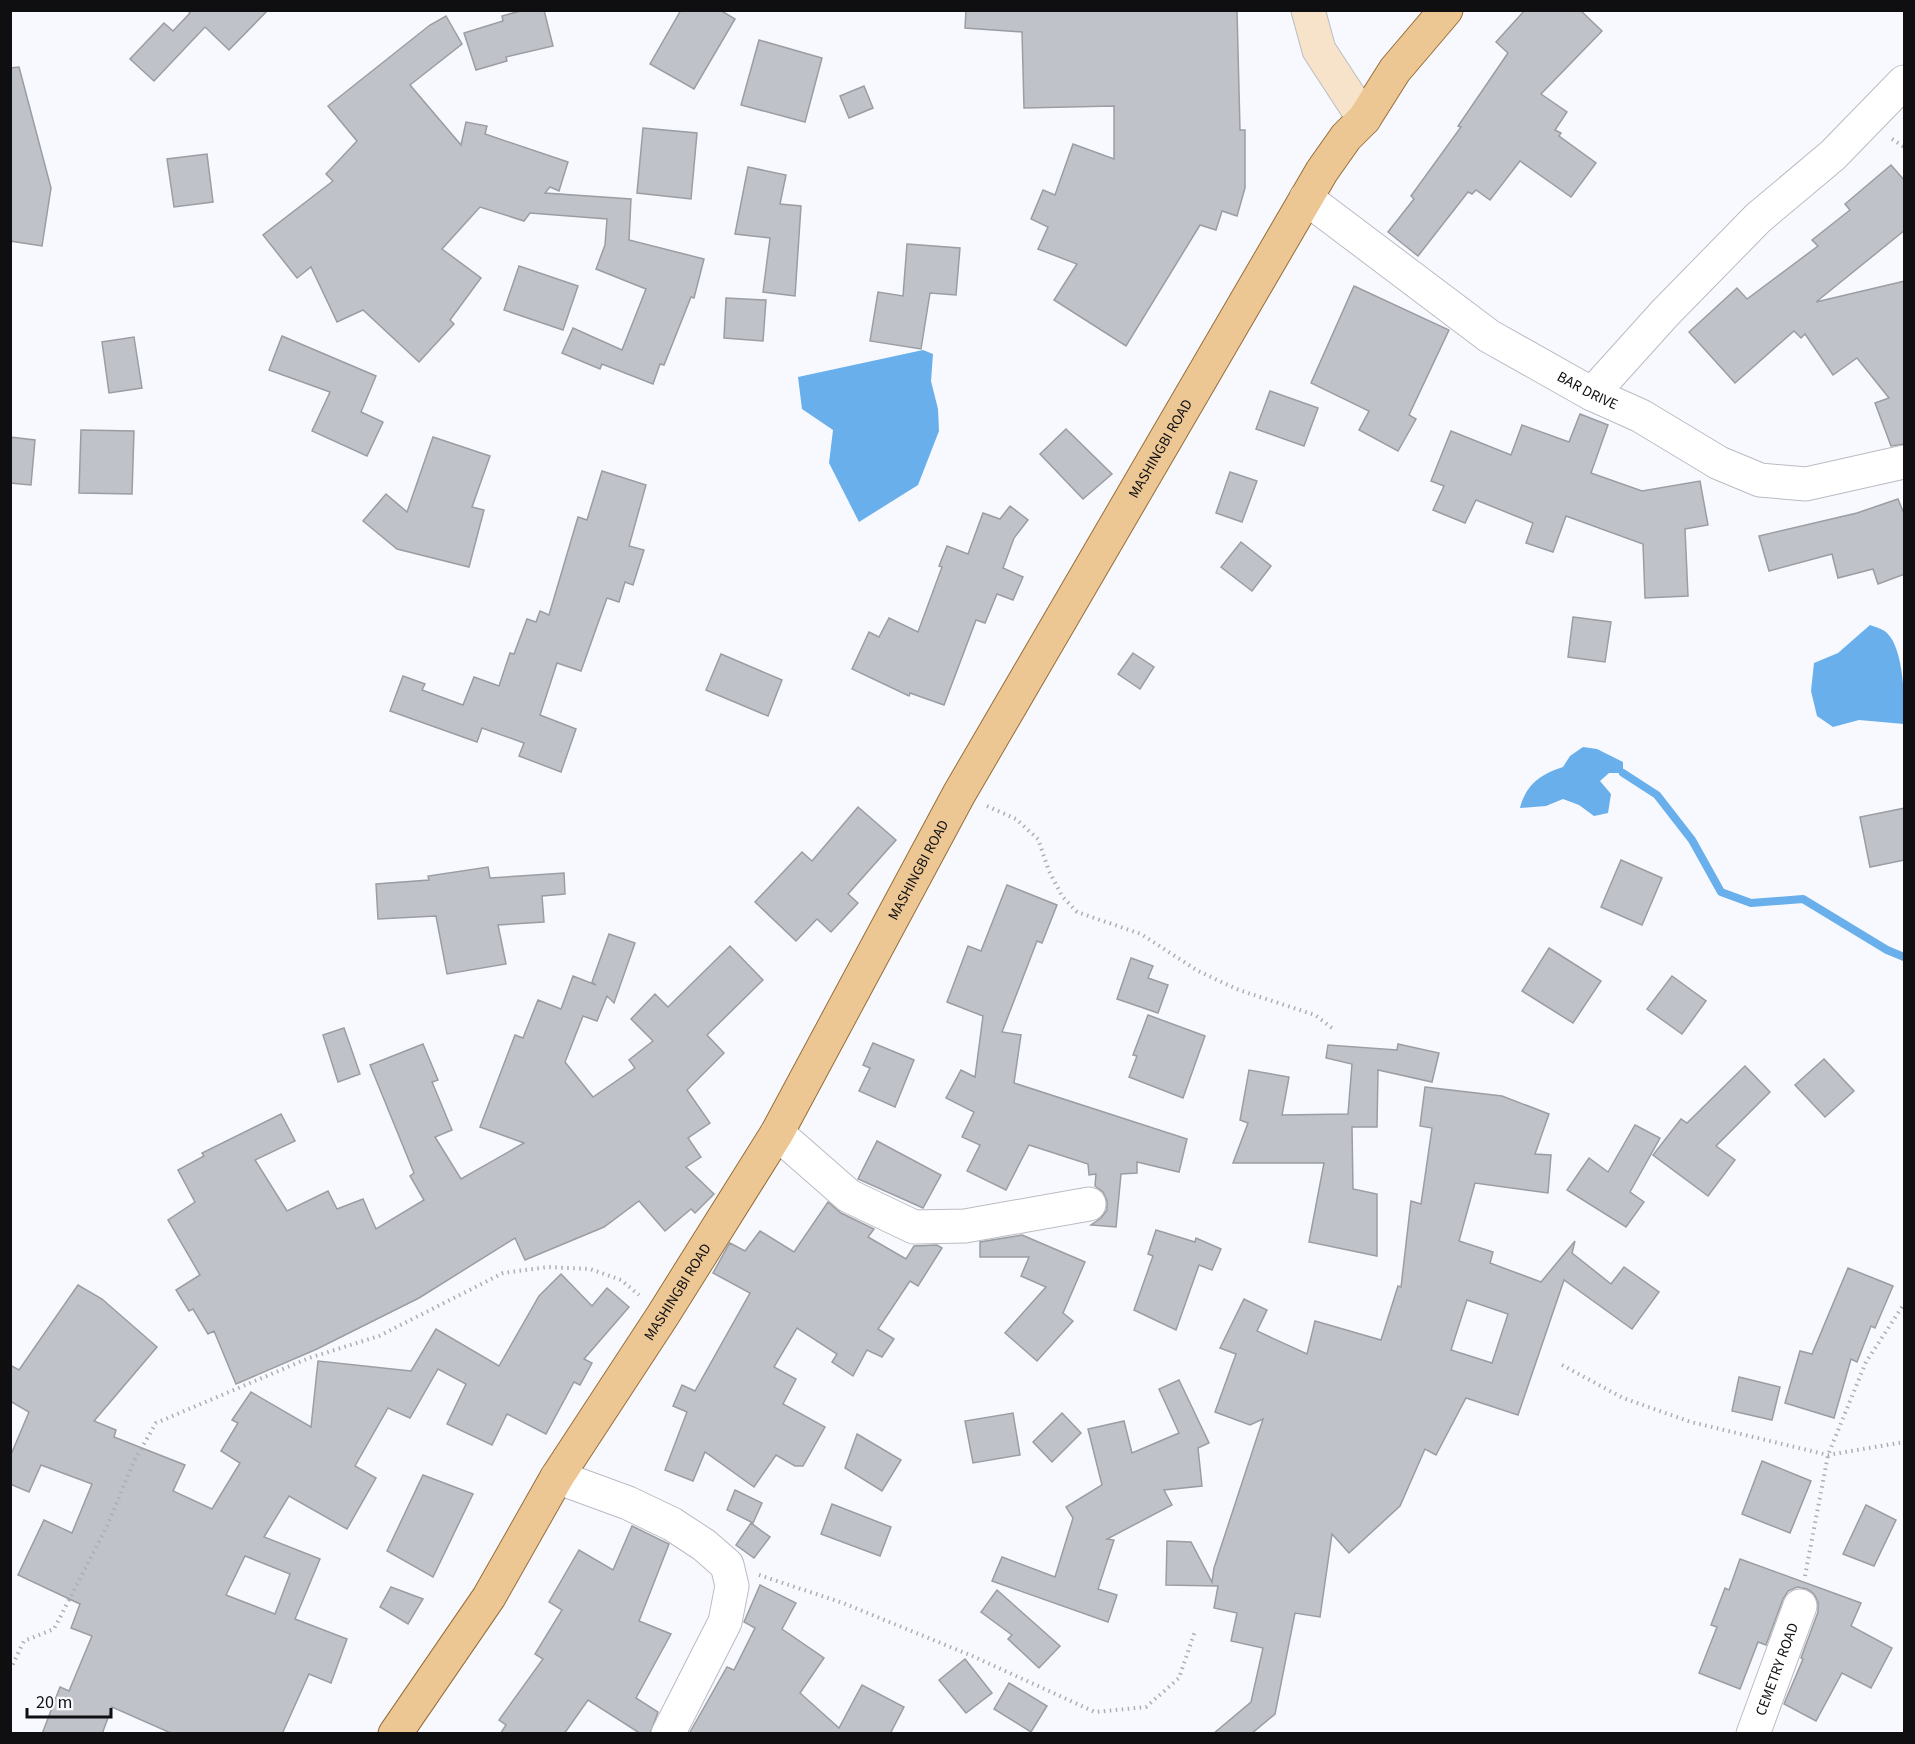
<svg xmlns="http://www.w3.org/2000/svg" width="1915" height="1744" font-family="'Source Sans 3',sans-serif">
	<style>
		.water { fill: #68afec }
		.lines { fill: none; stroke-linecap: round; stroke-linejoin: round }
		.stream { stroke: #68afec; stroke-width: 8 }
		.building { fill: #c0c2c9; stroke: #9b9da3; stroke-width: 1.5; fill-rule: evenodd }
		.street-casing { stroke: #bbbcc3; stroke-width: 35 }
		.secondary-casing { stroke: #bbbcc3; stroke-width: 35 }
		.primary-casing { stroke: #976e38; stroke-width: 35 }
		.path { stroke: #acaeb2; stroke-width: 4; stroke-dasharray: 1.5 4.5; stroke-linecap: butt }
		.street { stroke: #fff; stroke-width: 33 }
		.secondary { stroke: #f6e3c9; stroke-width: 33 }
		.primary { stroke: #ecc794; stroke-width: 33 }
		.labels { text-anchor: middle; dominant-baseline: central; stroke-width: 4.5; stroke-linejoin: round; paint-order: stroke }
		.street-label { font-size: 15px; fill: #0f0f12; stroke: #f7f9fe }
	</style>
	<rect width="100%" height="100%" fill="#f7f9fe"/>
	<g class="water">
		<polygon points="923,350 933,354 931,381 938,409 939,431 918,485 859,522 829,463 833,430 802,409 798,377"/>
		<path d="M 1870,625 C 1875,627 1883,629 1887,633 C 1904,649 1905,702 1904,724 L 1859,720 L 1833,727 L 1817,716 L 1811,691 L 1814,663 L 1838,653 Z"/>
		<path d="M 1583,747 L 1597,749 L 1623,762 L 1623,773 L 1609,773 L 1600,781 L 1611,794 L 1608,813 L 1594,816 L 1579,805 L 1563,799 L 1546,806 L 1520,808 C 1526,784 1541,774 1563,767 L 1570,756 Z"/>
	</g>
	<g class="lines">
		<polyline class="stream" points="1623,773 1657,795 1692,840 1721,892 1751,903 1803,899 1887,950 1904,957"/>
	</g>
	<g class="building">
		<polygon points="187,10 268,10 229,50 205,27 154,81 130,59 164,23 173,31 190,13"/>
		<polygon points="524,10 544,10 553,46 506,57 507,61 476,70 464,33 503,21 502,16"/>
		<polygon points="681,10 720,10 735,19 694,89 650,64"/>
		<polygon points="966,10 1237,10 1240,130 1245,130 1245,188 1237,216 1222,211 1216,230 1200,225 1126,346 1054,300 1077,264 1038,249 1048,227 1031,219 1043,190 1055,195 1073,144 1114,159 1114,106 1024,108 1022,32 965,28"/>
		<polygon points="1525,10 1580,10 1602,31 1541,94 1567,112 1555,130 1561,133 1559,136 1596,163 1571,197 1520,161 1490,200 1476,190 1472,194 1468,192 1418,256 1388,232 1414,199 1411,196 1461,127 1458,126 1508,53 1496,42"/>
		<polygon points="446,16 462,44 410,85 461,145 466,122 487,126 485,134 568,162 559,191 550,187 545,193 631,199 629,240 704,259 694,298 691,297 664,365 660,364 653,384 602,364 600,369 562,353 573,328 622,350 646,289 596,269 605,245 607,219 530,213 524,221 480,207 442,249 481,278 450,320 454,324 419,362 363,310 337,322 311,267 297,278 263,235 333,181 326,174 357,141 328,106 430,25"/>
		<polygon points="759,40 822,58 805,122 741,105"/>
		<polygon points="19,67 51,188 42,246 10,241 10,68"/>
		<polygon points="864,86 873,108 849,118 840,96"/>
		<polygon points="643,128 697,133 691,199 637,193"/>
		<polygon points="207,154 213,202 174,207 167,159"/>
		<polygon points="1891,165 1905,181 1905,230 1816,302 1905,281 1905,444 1891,446 1875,403 1889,398 1857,358 1833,375 1805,334 1801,338 1794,331 1735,383 1689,332 1737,288 1747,299 1818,246 1812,240 1850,210 1845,204"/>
		<polygon points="748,167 786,175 780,204 801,206 795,296 763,292 770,238 735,234"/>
		<polygon points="907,244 960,248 956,295 930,293 921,349 870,341 878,292 903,296"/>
		<polygon points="519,266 578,286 563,330 504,310"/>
		<polygon points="1354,286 1449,330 1409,415 1416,419 1398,451 1359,430 1369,411 1311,383"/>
		<polygon points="726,298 766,300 763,341 724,338"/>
		<polygon points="282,336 376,376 361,412 383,422 367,456 312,431 330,392 269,370"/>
		<polygon points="134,337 142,388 109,393 102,342"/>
		<polygon points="1270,391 1318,408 1304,446 1256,429"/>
		<polygon points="1580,414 1608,425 1591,473 1642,491 1700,481 1708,525 1685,529 1688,596 1645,598 1643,544 1566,516 1553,552 1526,543 1533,523 1476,500 1465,523 1433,510 1444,486 1431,481 1451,431 1511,455 1522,425 1569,442"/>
		<polygon points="1066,429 1112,474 1083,499 1040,454"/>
		<polygon points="81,430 134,431 132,494 79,493"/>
		<polygon points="10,437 35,440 31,485 10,483"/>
		<polygon points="433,437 490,456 472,507 484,510 469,567 397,549 363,521 386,494 407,512"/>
		<polygon points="602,471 646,485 629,546 644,550 633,585 625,582 619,602 607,598 581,671 557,663 540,715 576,729 561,772 519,756 524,743 482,728 477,742 390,711 403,676 425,684 422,690 463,705 474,677 499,686 510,653 514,654 527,619 536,622 540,611 549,615 578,517 587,520"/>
		<polygon points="1230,472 1257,481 1242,522 1216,513"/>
		<polygon points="1898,499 1905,516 1905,574 1878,584 1873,569 1838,578 1832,554 1769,571 1759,536 1857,513"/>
		<polygon points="1010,506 1028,520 1014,538 1003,568 1023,577 1013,600 997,594 985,623 976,620 944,705 910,693 909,696 852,669 869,632 879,637 889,618 918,632 942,567 939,566 947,546 968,554 983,513 1000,519"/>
		<polygon points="1241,542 1271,566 1252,591 1221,567"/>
		<polygon points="1573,617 1611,622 1605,662 1568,657"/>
		<polygon points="1133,653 1154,667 1140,689 1118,674"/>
		<polygon points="721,654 782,680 768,716 706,690"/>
		<polygon points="858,807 896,840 848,894 858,903 831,932 817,919 796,941 755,902 802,852 812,861"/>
		<polygon points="1905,808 1905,860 1870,867 1860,817"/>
		<polygon points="1621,860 1662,878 1642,925 1601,907"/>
		<polygon points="488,867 490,878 564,873 565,894 542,896 544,922 498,925 506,964 447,974 436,916 378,919 376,884 429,880 428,876"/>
		<polygon points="1007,885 1057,905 1042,943 1037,941 1002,1032 1021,1035 1014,1083 1187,1139 1179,1172 1137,1162 1137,1173 1121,1174 1116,1227 1091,1225 1101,1218 1107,1210 1107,1201 1103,1192 1095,1186 1096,1174 1089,1175 1088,1164 1029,1145 1006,1190 967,1171 980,1145 962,1137 974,1112 946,1098 961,1070 975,1077 983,1016 947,1002 968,946 981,951"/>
		<polygon points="609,934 635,943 614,1003 607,996 597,1021 583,1016 565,1062 593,1097 635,1068 629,1060 653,1041 631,1019 655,994 668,1007 730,946 763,980 707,1035 724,1053 687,1090 710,1123 688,1138 701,1157 686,1167 714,1194 695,1213 691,1209 665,1231 639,1201 604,1227 525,1260 515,1238 419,1298 317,1349 236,1384 214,1331 208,1334 193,1309 189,1311 176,1290 200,1275 168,1220 195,1202 178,1170 204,1156 202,1153 281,1114 295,1141 255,1160 287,1211 328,1191 337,1209 363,1199 376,1229 424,1200 410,1176 414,1173 370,1065 423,1044 438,1080 432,1082 452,1130 435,1137 461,1179 524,1143 480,1127 515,1035 523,1038 538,1000 561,1009 573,976 596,985 592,982"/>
		<polygon points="1549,948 1601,981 1573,1023 1522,991"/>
		<polygon points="1131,958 1153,966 1148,978 1168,985 1158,1013 1117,999"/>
		<polygon points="1672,976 1706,1001 1682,1034 1647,1009"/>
		<polygon points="1148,1015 1205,1036 1183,1098 1129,1077 1137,1056 1133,1055"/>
		<polygon points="344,1028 360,1074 338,1082 323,1035"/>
		<polygon points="873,1043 914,1060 895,1107 859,1091 870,1068 863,1065"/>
		<polygon points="1398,1044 1439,1053 1432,1082 1378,1070 1377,1127 1352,1127 1353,1189 1377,1194 1377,1256 1309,1242 1324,1163 1233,1163 1248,1123 1240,1120 1249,1070 1289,1077 1282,1115 1348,1114 1352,1064 1326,1058 1328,1045 1397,1050"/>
		<polygon points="1824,1059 1854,1091 1825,1117 1795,1085"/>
		<polygon points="1745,1066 1770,1092 1716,1146 1735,1160 1708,1196 1653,1155 1681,1119 1687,1123"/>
		<path d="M 1425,1087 L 1502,1096 L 1549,1114 L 1535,1154 L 1551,1155 L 1548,1193 L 1475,1183 L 1459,1241 L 1493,1252 L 1490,1263 L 1541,1282 L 1575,1241 L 1572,1253 L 1611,1284 L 1624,1267 L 1659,1292 L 1632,1329 L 1564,1280 L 1518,1415 L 1466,1398 L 1436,1455 L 1425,1449 L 1400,1506 L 1349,1553 L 1332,1534 L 1320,1617 L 1295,1613 L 1275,1714 L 1251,1734 L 1213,1734 L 1251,1702 L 1263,1648 L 1231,1641 L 1237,1613 L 1214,1608 L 1218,1586 L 1166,1585 L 1167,1541 L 1191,1542 L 1212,1582 L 1214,1568 L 1263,1419 L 1250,1425 L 1215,1412 L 1236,1354 L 1220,1348 L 1244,1299 L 1267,1310 L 1257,1331 L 1307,1354 L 1315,1321 L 1381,1340 L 1398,1286 L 1401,1287 L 1411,1201 L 1421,1204 L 1432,1128 L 1420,1126 ZM 1467,1300 L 1508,1314 L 1492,1363 L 1451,1350 Z"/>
		<polygon points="1635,1125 1660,1138 1630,1192 1644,1202 1626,1227 1567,1190 1589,1158 1608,1172"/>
		<polygon points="877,1141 941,1175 923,1208 858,1179"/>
		<polygon points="828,1202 841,1213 874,1229 868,1237 906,1259 914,1246 937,1245 942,1248 918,1286 910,1281 878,1329 894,1339 882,1357 867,1350 853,1376 832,1362 837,1354 797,1328 774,1367 796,1379 783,1404 825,1427 803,1466 795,1466 776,1455 754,1487 705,1452 693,1481 665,1470 687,1412 673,1406 682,1385 695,1391 750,1293 713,1273 728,1246 730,1243 745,1251 760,1231 794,1252"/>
		<polygon points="1156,1230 1195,1242 1196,1238 1221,1249 1212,1270 1199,1265 1176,1330 1134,1310 1153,1256 1148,1254"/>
		<polygon points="1022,1235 1085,1262 1063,1313 1073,1321 1037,1361 1005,1333 1046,1287 1021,1276 1029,1257 980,1257 980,1242"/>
		<polygon points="1848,1268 1893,1286 1875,1328 1871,1326 1857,1362 1851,1359 1834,1418 1785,1403 1800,1351 1812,1354"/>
		<path d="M 561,1274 L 592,1306 L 607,1288 L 629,1307 L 584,1359 L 592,1363 L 580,1385 L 574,1382 L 546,1434 L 507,1414 L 492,1445 L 447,1424 L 466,1384 L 438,1369 L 410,1418 L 388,1408 L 355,1466 L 376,1478 L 347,1529 L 289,1496 L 264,1537 L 320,1559 L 295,1619 L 347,1639 L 331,1683 L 309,1674 L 282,1734 L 173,1734 L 112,1707 L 102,1734 L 42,1734 L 60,1687 L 69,1691 L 92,1636 L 71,1628 L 80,1604 L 18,1575 L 44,1520 L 72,1533 L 92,1484 L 41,1465 L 29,1492 L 10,1484 L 10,1457 L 29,1412 L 10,1401 L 10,1365 L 19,1370 L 78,1285 L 102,1299 L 157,1347 L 94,1421 L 116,1430 L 114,1437 L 185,1465 L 173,1491 L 212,1509 L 240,1463 L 221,1451 L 238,1423 L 232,1420 L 251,1392 L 311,1427 L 318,1361 L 411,1371 L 436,1329 L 499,1366 L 539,1296 ZM 245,1556 L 290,1574 L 275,1614 L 226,1595 Z"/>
		<polygon points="1739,1377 1780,1387 1772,1420 1732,1411"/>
		<polygon points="1179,1380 1209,1443 1198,1448 1202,1486 1164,1490 1172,1505 1107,1539 1114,1540 1098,1589 1117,1595 1108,1622 992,1581 1002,1557 1055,1577 1073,1518 1066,1507 1102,1485 1088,1429 1124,1421 1132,1453 1179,1433 1159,1389"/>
		<polygon points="1013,1413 1020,1455 973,1463 965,1421"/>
		<polygon points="1062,1413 1081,1433 1052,1462 1033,1442"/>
		<polygon points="857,1434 901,1460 882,1491 845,1468"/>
		<polygon points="1762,1461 1811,1481 1790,1533 1742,1514"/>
		<polygon points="423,1475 473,1494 433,1577 387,1551"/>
		<polygon points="735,1490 762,1503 753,1523 727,1510"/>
		<polygon points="832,1504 891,1527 880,1556 821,1534"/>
		<polygon points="1866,1505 1896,1520 1874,1566 1843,1554"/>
		<polygon points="751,1523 770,1537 754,1558 736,1545"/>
		<polygon points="632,1526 669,1544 639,1621 671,1634 636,1698 658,1712 650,1734 641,1734 588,1700 564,1734 500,1734 506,1725 499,1720 543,1659 535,1654 562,1610 549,1602 579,1550 613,1570"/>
		<polygon points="1740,1559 1861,1603 1851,1626 1892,1648 1871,1688 1842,1673 1816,1721 1784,1704 1803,1659 1801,1658 1818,1612 1818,1602 1814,1594 1807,1589 1797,1587 1788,1591 1783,1599 1766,1645 1758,1642 1740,1689 1699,1673 1717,1627 1711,1625 1725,1588 1729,1590"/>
		<polygon points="760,1585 796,1603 782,1629 824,1658 800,1693 839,1728 862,1685 904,1707 890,1734 689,1734 727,1667 734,1670 755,1628 744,1622"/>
		<polygon points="391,1587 423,1599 408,1624 380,1607"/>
		<polygon points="997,1590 1060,1646 1039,1668 1008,1639 1012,1635 981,1612"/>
		<polygon points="965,1659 992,1693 966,1713 939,1680"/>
		<polygon points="1009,1683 1047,1706 1031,1732 994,1709"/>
	</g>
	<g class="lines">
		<g class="street-casing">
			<g id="street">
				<path id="s1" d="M 1306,198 L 1489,336 L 1592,394 L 1641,416 L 1719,463 L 1760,480 L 1806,484 L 1904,462"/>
				<polyline points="1592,394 1665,313 1758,218 1833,155 1904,82"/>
				<polyline points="777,1133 849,1196 914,1227 965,1226 1089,1204"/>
				<polyline points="557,1477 628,1503 672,1524 704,1545 727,1565 732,1586 725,1622 668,1734"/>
				<path id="s2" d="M 1753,1734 L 1800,1606"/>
			</g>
		</g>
		<g class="secondary-casing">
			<polyline id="secondary" points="1308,10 1319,50 1364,119"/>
		</g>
		<g class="primary-casing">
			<g id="primary">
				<path id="s3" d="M 395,1734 L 489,1597 L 557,1477 L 663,1315 L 777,1133 L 959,794 L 1322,171 L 1346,137 L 1364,119 L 1395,70 L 1446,10"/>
			</g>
		</g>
		<g class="path">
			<polyline points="1892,139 1904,147"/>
			<polyline points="987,806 1016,819 1038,839 1049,871 1062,896 1077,912 1141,934 1198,971 1239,990 1315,1015 1332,1028"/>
			<polyline points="1562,1365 1623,1398 1691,1422 1828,1455 1904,1442"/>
			<polyline points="759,1575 843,1603 970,1655 1095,1712 1146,1707 1179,1678 1195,1631"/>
			<polyline points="1805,1576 1828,1455 1866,1362 1904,1304"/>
			<polyline points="10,1670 24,1641 54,1629 107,1526 134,1461 156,1423 309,1358 379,1336 503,1273 548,1267 590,1269 621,1280 639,1295"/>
		</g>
		<use href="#street" class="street"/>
		<use href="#secondary" class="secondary"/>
		<use href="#primary" class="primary"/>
	</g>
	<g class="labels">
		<g class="street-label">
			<text stroke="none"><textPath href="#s1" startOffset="342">BAR DRIVE</textPath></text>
			<text stroke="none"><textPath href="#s3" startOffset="1497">MASHINGBI ROAD</textPath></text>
			<text stroke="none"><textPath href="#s3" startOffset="1011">MASHINGBI ROAD</textPath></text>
			<text stroke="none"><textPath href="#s3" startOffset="525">MASHINGBI ROAD</textPath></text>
			<text stroke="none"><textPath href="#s2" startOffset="69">CEMETRY ROAD</textPath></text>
		</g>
	</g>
	<rect width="1915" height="1744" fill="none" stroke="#0f0f12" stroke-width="24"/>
	<path d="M27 1708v9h84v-9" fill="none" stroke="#0f0f12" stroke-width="3"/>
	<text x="36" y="1708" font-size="18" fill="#0f0f12" stroke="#f7f9fe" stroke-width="4.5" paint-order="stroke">20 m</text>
</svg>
